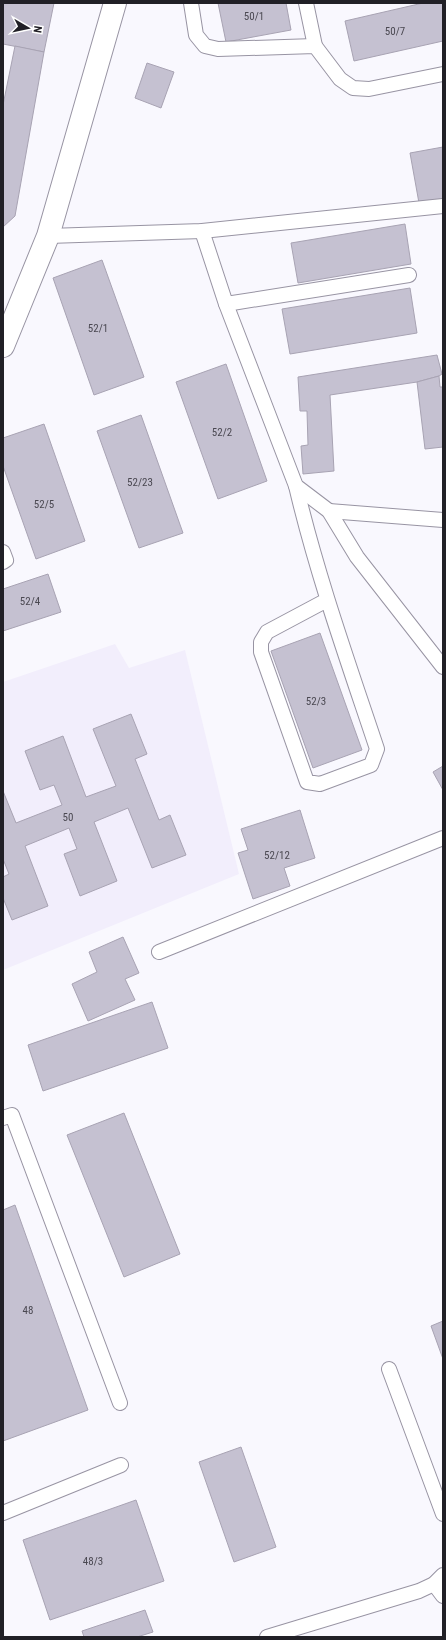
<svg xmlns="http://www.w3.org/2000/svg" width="446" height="1640" font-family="'Roboto Condensed',sans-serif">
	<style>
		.built { fill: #f2eefc }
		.building { fill: #c5c1d1; stroke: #a8a3b3 }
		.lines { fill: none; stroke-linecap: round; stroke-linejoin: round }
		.lane-casing { stroke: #9894a3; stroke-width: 16 }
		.street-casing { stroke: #9894a3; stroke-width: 24 }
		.lane { stroke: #fff; stroke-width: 14 }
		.street { stroke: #fff; stroke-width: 22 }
		.labels { text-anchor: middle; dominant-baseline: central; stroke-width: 3; stroke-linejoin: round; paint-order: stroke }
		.number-label { font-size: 11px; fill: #4a4851 }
	</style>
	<rect width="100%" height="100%" fill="#f9f8fe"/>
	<polygon class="built" points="115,644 129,668 185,650 239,874 3,970 3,682"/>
	<g class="building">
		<polygon points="3,3 54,3 44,52 3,44"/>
		<polygon points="218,3 286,3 291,30 226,42"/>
		<polygon points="423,3 443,3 443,41 354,61 345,21"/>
		<polygon points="15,46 44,52 15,216 3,227 3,105"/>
		<polygon points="147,63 174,72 161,108 135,98"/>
		<polygon points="443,147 443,199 419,203 410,153"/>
		<polygon points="405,224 411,264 298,283 291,243"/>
		<polygon points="102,260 144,377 94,395 53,278"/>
		<polygon points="410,288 417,333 290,354 282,309"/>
		<polygon points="437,355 442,374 439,376 417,382 330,395 334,471 303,474 301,446 308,445 307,411 300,411 298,377"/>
		<polygon points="226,364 267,481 218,499 176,382"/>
		<polygon points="439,376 440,387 443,387 443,447 425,449 417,382"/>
		<polygon points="141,415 183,533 139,548 97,431"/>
		<polygon points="44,424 85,541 36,559 3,466 3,438"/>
		<polygon points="48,574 61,612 3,631 3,589"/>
		<polygon points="320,633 362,750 313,768 271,651"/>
		<polygon points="131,714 147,754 135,759 159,820 170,815 186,855 152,868 128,808 94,822 117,881 80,896 64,854 77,849 69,828 25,846 48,906 12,920 3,898 3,877 9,874 3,859 3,791 16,823 62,805 54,785 40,790 25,751 63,736 86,797 116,786 93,729"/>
		<polygon points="443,766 443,790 433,772"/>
		<polygon points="300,810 315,858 284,868 290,886 253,899 238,853 248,850 241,829"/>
		<polygon points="123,937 139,973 125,979 135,1000 88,1021 72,984 97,972 89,952"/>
		<polygon points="152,1002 168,1048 43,1091 28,1045"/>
		<polygon points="124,1113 180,1254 124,1277 67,1135"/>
		<polygon points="15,1205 88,1410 3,1441 3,1210"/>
		<polygon points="443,1321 443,1359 431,1326"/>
		<polygon points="241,1447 276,1547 234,1562 199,1462"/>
		<polygon points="136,1500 164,1581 50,1620 23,1540"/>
		<polygon points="145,1610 153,1632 137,1637 84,1637 82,1631"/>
	</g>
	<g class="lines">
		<g class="lane-casing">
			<g id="lane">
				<polyline points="191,3 196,35 205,46 218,49 315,46 340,79 353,88 369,89 443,74"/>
				<polyline points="306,3 315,46"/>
				<polyline points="202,231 226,304 296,486 329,511 357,557 443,667"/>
				<polyline points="48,236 202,231 443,206"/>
				<polyline points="226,304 409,275"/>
				<path d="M 296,486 C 317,575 348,662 377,749 L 371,765 L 320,784 L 307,782 L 261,652 L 261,642 L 267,632 L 327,600"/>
				<polyline points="329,511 443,520"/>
				<polyline points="3,552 6,560 3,562"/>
				<polyline points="159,952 443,838"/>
				<polyline points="3,1118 12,1115 120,1403"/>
				<polyline points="389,1369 443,1514"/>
				<polyline points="3,1513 121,1465"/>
				<polyline points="434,1584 443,1596"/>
				<polyline points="267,1637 419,1591 434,1584 443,1575"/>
			</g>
		</g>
		<g class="street-casing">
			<polyline id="street" points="3,346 48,236 115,3"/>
		</g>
		<use href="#lane" class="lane"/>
		<use href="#street" class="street"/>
	</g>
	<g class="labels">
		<g class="number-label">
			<text x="254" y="16">50/1</text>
			<text x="395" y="31">50/7</text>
			<text x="98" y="328">52/1</text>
			<text x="222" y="432">52/2</text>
			<text x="140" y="482">52/23</text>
			<text x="44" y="504">52/5</text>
			<text x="30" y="601">52/4</text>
			<text x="316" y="701">52/3</text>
			<text x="68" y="817">50</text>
			<text x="277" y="855">52/12</text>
			<text x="28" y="1310">48</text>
			<text x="93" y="1561">48/3</text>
		</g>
	</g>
	<rect width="446" height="1640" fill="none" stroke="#212026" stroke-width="8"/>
	<g transform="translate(28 28) rotate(99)" stroke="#ffffff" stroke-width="3" paint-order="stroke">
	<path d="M0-3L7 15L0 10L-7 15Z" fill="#212026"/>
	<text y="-6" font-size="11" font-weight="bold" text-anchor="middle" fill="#212026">N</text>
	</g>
</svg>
